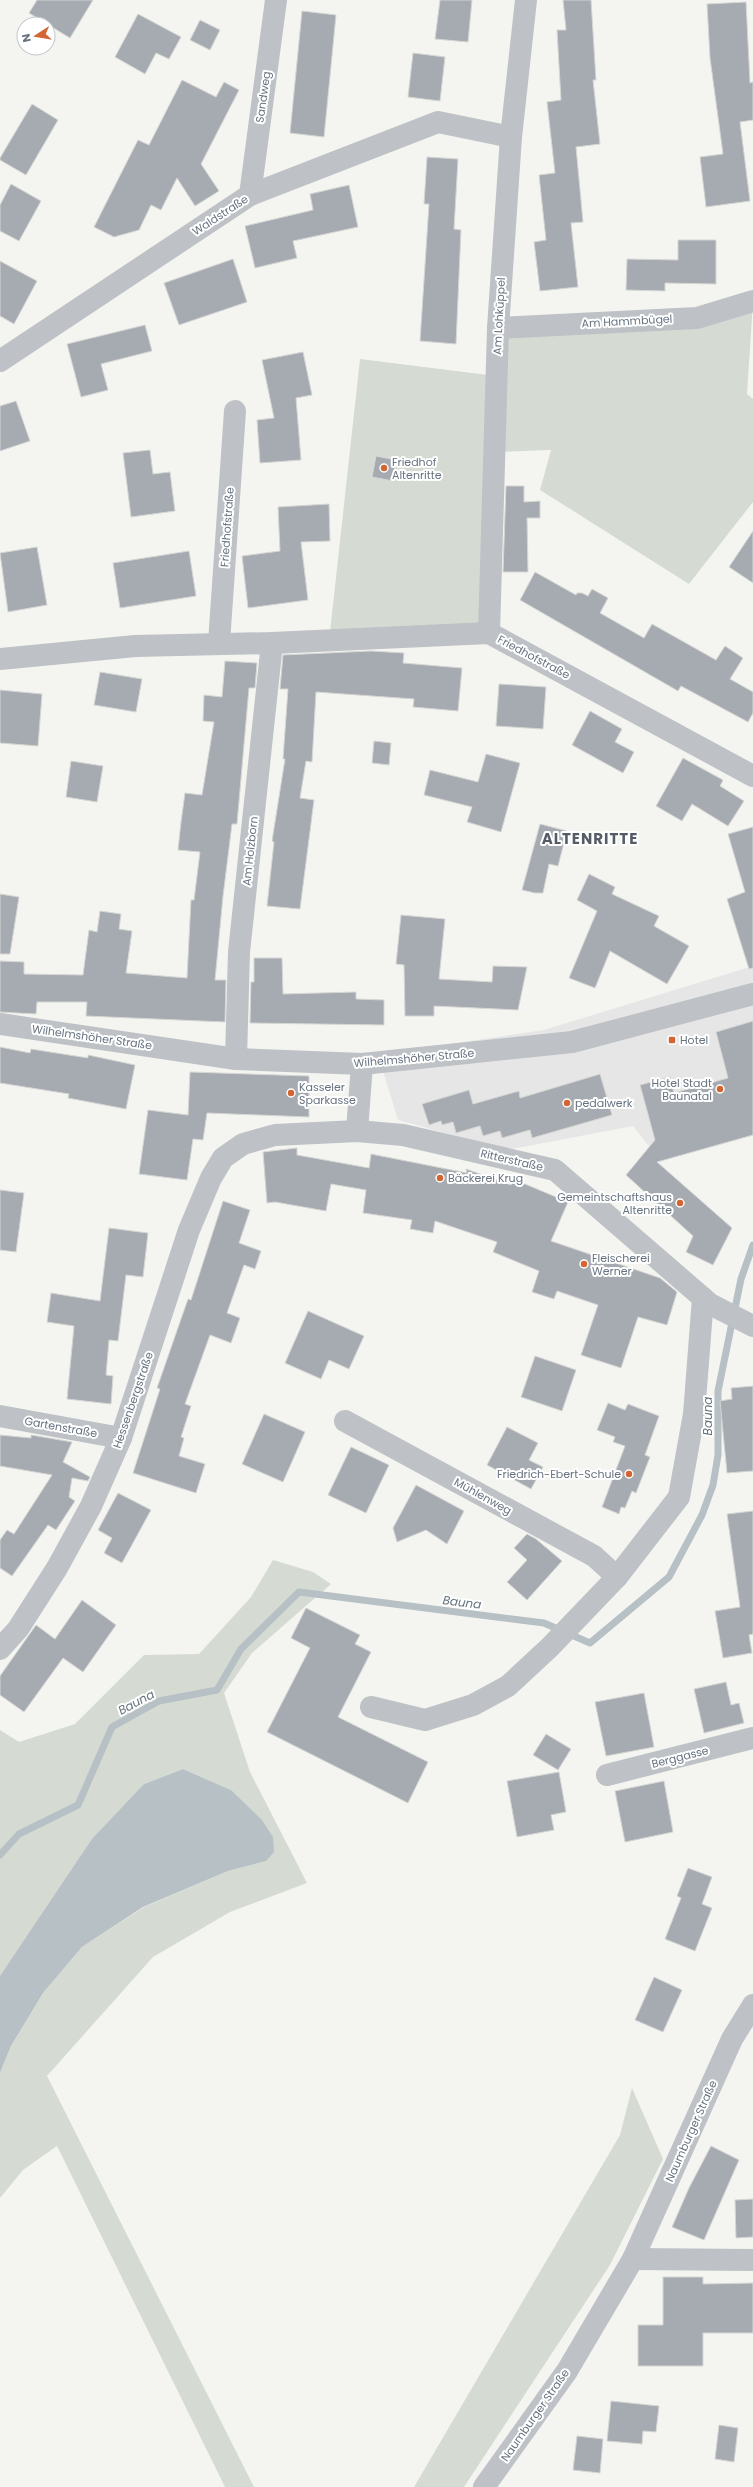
<svg xmlns="http://www.w3.org/2000/svg" width="753" height="2487" font-family="Poppins,sans-serif">
	<style>
		.built { fill: #e5e6e5 }
		.green { fill: #d5dbd3 }
		.water { fill: #b7c0c5 }
		.lines { fill: none; stroke-linecap: round; stroke-linejoin: round }
		.stream { stroke: #b7c0c5; stroke-width: 7 }
		.building { fill: #a5abb1; stroke: #d6d6d4 }
		.street { stroke: #bec1c5; stroke-width: 22 }
		.poi-dot { fill: #d26534; stroke: #fff; stroke-width: 1.5 }
		.labels { text-anchor: middle; dominant-baseline: central; stroke-width: 4; stroke-linejoin: round; paint-order: stroke }
		.street-label { font-size: 11px; fill: #677380; stroke: #fff }
		.poi-label { font-size: 11px; fill: #677380; stroke: #fff; text-anchor: start }
		.water-label { font-size: 12px; font-style: italic; fill: #63737d; stroke: #fff }
		.district-label { font-size: 15px; font-weight: bold; letter-spacing: 1px; fill: #545c66; stroke: #fff }
	</style>
	<rect width="100%" height="100%" fill="#f4f5f1"/>
	<polygon class="built" points="753,966 753,1135 661,1161 633,1126 507,1150 398,1120 383,1071 383,1054 544,1030"/>
	<g class="green">
		<polygon points="753,302 747,394 753,399 753,502 689,584 540,490 551,450 495,452 489,633 329,641 360,359 496,376 498,328"/>
		<polygon points="273,1560 313,1572 331,1584 252,1653 224,1693 250,1772 307,1883 230,1912 153,1957 47,2076 254,2487 225,2487 57,2146 23,2170 0,2198 0,2073 11,2046 43,1993 82,1947 144,1907 228,1871 266,1861 231,1790 183,1769 144,1784 45,1911 0,1976 0,1730 19,1742 75,1724 144,1655 199,1654 251,1597"/>
		<polygon points="632,2088 663,2159 610,2265 464,2487 414,2487 620,2135"/>
	</g>
	<polygon class="water" points="183,1769 231,1790 262,1820 273,1837 274,1852 266,1861 228,1871 143,1907 82,1947 43,1993 11,2046 0,2073 0,1976 92,1839 144,1784"/>
	<g class="lines">
		<polyline class="stream" points="0,1855 19,1834 78,1805 112,1727 159,1701 217,1690 241,1649 299,1592 544,1623 590,1643 669,1577 702,1515 713,1485 718,1455 718,1391 741,1279 753,1245"/>
	</g>
	<g class="building">
		<polygon points="37,0 93,0 70,38 29,13"/>
		<polygon points="440,0 472,0 468,42 435,39"/>
		<polygon points="563,0 591,0 596,80 593,80 600,144 576,147 583,222 571,223 578,287 540,291 534,242 546,240 539,175 555,173 547,102 561,100 557,30 566,30"/>
		<polygon points="746,2 750,83 753,82 753,120 740,122 750,201 706,207 700,157 723,154 710,58 707,4"/>
		<polygon points="302,11 336,15 324,137 290,133"/>
		<polygon points="138,14 181,37 169,59 156,53 145,74 115,57"/>
		<polygon points="200,20 220,30 210,50 190,40"/>
		<polygon points="413,53 445,57 440,101 408,97"/>
		<polygon points="182,80 216,97 224,82 239,90 201,164 219,191 195,206 177,178 161,210 151,205 139,230 114,237 94,227 138,140 149,145"/>
		<polygon points="32,104 58,120 26,175 0,160 0,158"/>
		<polygon points="427,157 458,159 454,229 461,230 456,344 420,341 429,204 424,204"/>
		<polygon points="11,184 41,201 19,241 0,231 0,205"/>
		<polygon points="349,185 358,227 293,241 297,258 255,268 245,226 313,210 310,194"/>
		<polygon points="678,240 716,240 716,284 665,283 665,291 626,290 627,259 678,260"/>
		<polygon points="233,259 247,302 179,325 164,283"/>
		<polygon points="0,261 37,281 14,324 0,316"/>
		<polygon points="145,325 152,351 101,364 108,390 81,397 67,344"/>
		<polygon points="303,352 312,395 296,398 301,460 260,463 257,420 274,418 262,360"/>
		<polygon points="16,401 30,441 0,451 0,406"/>
		<polygon points="150,450 153,474 170,472 175,511 131,517 123,453"/>
		<polygon points="376,456 396,460 393,481 372,477"/>
		<polygon points="506,486 524,486 524,502 540,501 540,518 527,518 528,572 503,572"/>
		<polygon points="329,504 330,541 301,542 308,600 248,608 242,556 280,551 278,507"/>
		<polygon points="753,531 753,583 729,567"/>
		<polygon points="37,547 47,605 8,612 0,553"/>
		<polygon points="189,551 196,596 120,608 113,563"/>
		<polygon points="535,572 576,595 577,593 582,593 588,596 592,589 608,598 600,613 644,638 652,624 716,660 725,646 743,658 730,679 753,692 753,713 748,722 681,686 678,691 520,600"/>
		<polygon points="371,651 404,653 403,663 462,668 458,711 413,707 414,699 316,692 312,762 306,761 300,798 314,800 300,909 267,906 274,842 272,841 285,759 283,759 288,689 280,689 283,655"/>
		<polygon points="225,661 257,663 255,688 249,688 237,824 232,824 223,896 215,980 226,980 225,1022 86,1016 87,1002 37,1002 36,1014 0,1012 0,961 24,962 24,974 83,975 89,930 97,932 100,911 121,914 119,929 132,931 126,973 187,978 191,900 194,900 200,852 178,850 181,822 185,793 202,795 214,722 203,721 204,695 222,697"/>
		<polygon points="100,672 142,679 136,712 94,705"/>
		<polygon points="499,684 546,687 543,729 496,726"/>
		<polygon points="0,690 42,694 38,746 0,743"/>
		<polygon points="590,711 622,729 615,742 634,752 623,773 572,745"/>
		<polygon points="374,741 391,743 389,765 372,763"/>
		<polygon points="486,754 520,763 501,832 467,822 472,807 424,795 430,770 478,782"/>
		<polygon points="683,758 723,780 720,786 744,801 728,826 692,804 682,821 656,806"/>
		<polygon points="71,761 103,766 97,802 66,797"/>
		<polygon points="540,824 567,831 558,866 549,864 543,893 535,893 522,890"/>
		<polygon points="753,827 753,968 749,969 727,899 745,892 728,834"/>
		<polygon points="589,874 615,887 612,894 659,916 654,926 689,946 667,984 610,951 595,988 569,978 597,911 577,900"/>
		<polygon points="0,894 19,897 10,954 0,954"/>
		<polygon points="401,915 445,919 439,979 492,982 493,966 527,967 518,1010 434,1006 434,1016 405,1016 404,965 396,964"/>
		<polygon points="254,958 282,958 283,994 356,992 356,999 384,1000 384,1025 250,1023 251,982 254,982"/>
		<polygon points="753,1021 753,1135 657,1162 732,1228 713,1265 686,1252 693,1236 626,1175 655,1140 640,1085 670,1077 674,1093 728,1078 716,1032"/>
		<polygon points="0,1047 30,1053 31,1049 88,1058 88,1055 135,1065 126,1109 68,1098 69,1094 0,1083"/>
		<polygon points="190,1072 309,1076 309,1117 207,1113 203,1140 193,1139 187,1180 139,1174 148,1110 188,1115"/>
		<polygon points="600,1074 612,1115 532,1138 530,1130 502,1138 500,1131 483,1136 480,1126 456,1133 453,1122 442,1125 441,1121 429,1125 422,1104 469,1090 473,1104 519,1091 520,1098"/>
		<polygon points="297,1148 297,1155 369,1168 371,1154 467,1173 466,1169 511,1185 513,1179 568,1202 551,1241 660,1278 677,1292 667,1325 638,1317 621,1368 581,1355 598,1305 557,1291 554,1299 532,1292 539,1271 493,1252 497,1242 435,1221 433,1233 410,1229 412,1220 363,1213 366,1190 331,1184 326,1211 275,1202 267,1203 263,1152"/>
		<polygon points="0,1190 24,1193 16,1252 0,1250"/>
		<polygon points="223,1201 250,1210 239,1243 261,1251 255,1269 244,1265 227,1313 240,1318 231,1343 210,1335 185,1404 191,1406 181,1437 184,1438 179,1456 205,1464 196,1493 133,1473 160,1389 157,1388 188,1299 191,1300"/>
		<polygon points="109,1228 148,1233 143,1277 126,1275 118,1341 109,1340 106,1375 113,1376 111,1404 67,1399 74,1326 47,1322 51,1293 100,1301"/>
		<polygon points="308,1311 364,1336 349,1369 329,1360 321,1379 285,1363"/>
		<polygon points="535,1356 576,1370 562,1411 521,1397"/>
		<polygon points="753,1386 753,1471 727,1473 720,1401 732,1399 731,1388"/>
		<polygon points="608,1403 625,1410 628,1404 659,1416 645,1455 650,1457 636,1493 632,1491 625,1508 621,1507 619,1514 602,1507 625,1446 613,1442 615,1437 597,1430"/>
		<polygon points="264,1414 305,1432 283,1482 242,1464"/>
		<polygon points="507,1427 538,1443 529,1460 543,1467 531,1489 487,1465"/>
		<polygon points="0,1435 31,1438 31,1435 72,1442 63,1462 90,1477 88,1481 72,1478 69,1497 75,1501 56,1530 48,1525 12,1576 0,1568 0,1540 7,1530 14,1534 52,1475 0,1466"/>
		<polygon points="351,1447 389,1465 366,1513 328,1495"/>
		<polygon points="416,1485 464,1511 447,1544 426,1530 397,1542 393,1528"/>
		<polygon points="118,1493 151,1510 122,1563 104,1553 112,1538 98,1530"/>
		<polygon points="753,1511 753,1634 749,1635 752,1653 723,1658 715,1611 740,1607 727,1514"/>
		<polygon points="527,1534 536,1539 562,1561 527,1600 507,1582 527,1560 514,1548"/>
		<polygon points="82,1600 116,1625 83,1672 63,1658 24,1712 0,1695 0,1676 36,1625 55,1639"/>
		<polygon points="306,1608 360,1635 355,1644 371,1652 338,1717 428,1762 408,1803 267,1732 310,1648 291,1638"/>
		<polygon points="726,1682 731,1705 739,1703 744,1723 704,1733 694,1689"/>
		<polygon points="644,1693 654,1747 606,1756 595,1702"/>
		<polygon points="546,1734 571,1749 558,1770 533,1755"/>
		<polygon points="559,1772 566,1812 551,1815 554,1830 517,1837 507,1781"/>
		<polygon points="664,1781 673,1832 625,1842 615,1791"/>
		<polygon points="688,1868 712,1877 702,1904 712,1908 695,1951 665,1939 681,1898 677,1896"/>
		<polygon points="654,1977 682,1990 663,2032 635,2020"/>
		<polygon points="711,2146 739,2160 704,2240 672,2227 689,2188"/>
		<polygon points="753,2199 753,2237 736,2238 735,2200"/>
		<polygon points="663,2277 703,2277 703,2284 753,2283 753,2333 703,2333 703,2366 638,2366 638,2325 663,2325"/>
		<polygon points="611,2401 659,2406 656,2432 643,2431 642,2444 607,2441"/>
		<polygon points="719,2425 738,2428 734,2462 715,2459"/>
		<polygon points="577,2436 603,2439 600,2473 573,2470"/>
	</g>
	<g class="lines">
		<g class="street">
			<polyline points="250,195 276,0"/>
			<polyline points="498,328 697,318 753,301"/>
			<polyline points="0,361 250,195 438,122 511,137"/>
			<polyline points="489,633 498,328 511,137 526,0"/>
			<polyline points="219,643 235,411"/>
			<polyline points="0,659 135,646 272,643 489,633 753,776"/>
			<polyline points="0,1024 236,1059 362,1064 572,1042 753,994"/>
			<polyline points="236,1059 239,952 272,643"/>
			<polyline points="357,1131 362,1064"/>
			<polyline points="0,1416 121,1438"/>
			<polyline points="345,1421 594,1556 617,1577 679,1497 694,1414 703,1298"/>
			<polyline points="0,1649 18,1629 57,1568 91,1506 121,1438 189,1230 211,1178 223,1158 243,1144 275,1135 357,1131 403,1135 555,1170 710,1304 753,1326"/>
			<polyline points="371,1707 425,1720 473,1705 508,1686 550,1647 617,1577"/>
			<polyline points="607,1775 753,1738"/>
			<polyline points="633,2259 753,2260"/>
			<polyline points="484,2487 567,2371 633,2259 732,2039 753,2005"/>
		</g>
	</g>
	<g class="poi-dot">
		<circle cx="384" cy="468" r="4"/>
		<rect x="668" y="1036" width="8" height="8" rx="2"/>
		<circle cx="720" cy="1089" r="4"/>
		<circle cx="291" cy="1093" r="4"/>
		<circle cx="567" cy="1103" r="4"/>
		<circle cx="440" cy="1178" r="4"/>
		<circle cx="680" cy="1203" r="4"/>
		<circle cx="584" cy="1264" r="4"/>
		<circle cx="629" cy="1474" r="4"/>
	</g>
	<g class="labels">
		<g class="street-label">
			<text transform="translate(263 97) rotate(-82)">Sandweg</text>
			<text transform="translate(220 215) rotate(-33)">Waldstraße</text>
			<text transform="translate(499 316) rotate(-87)">Am Lohküppel</text>
			<text transform="translate(627 321) rotate(-3)">Am Hammbügel</text>
			<text transform="translate(227 527) rotate(-86)">Friedhofstraße</text>
			<text transform="translate(534 657) rotate(28)">Friedhofstraße</text>
			<text transform="translate(250 851) rotate(-84)">Am Holzborn</text>
			<text transform="translate(92 1037) rotate(8)">Wilhelmshöher Straße</text>
			<text transform="translate(414 1058) rotate(-5)">Wilhelmshöher Straße</text>
			<text transform="translate(512 1160) rotate(13)">Ritterstraße</text>
			<text transform="translate(133 1400) rotate(-71)">Hessenbergstraße</text>
			<text transform="translate(61 1427) rotate(10)">Gartenstraße</text>
			<text transform="translate(483 1496) rotate(29)">Mühlenweg</text>
			<text transform="translate(680 1757) rotate(-14)">Berggasse</text>
			<text transform="translate(691 2131) rotate(-66)">Naumburger Straße</text>
			<text transform="translate(535 2415) rotate(-55)">Naumburger Straße</text>
		</g>
		<g class="poi-label">
			<text x="392" y="462">Friedhof<tspan x="392" dy="13">Altenritte</tspan></text>
			<text x="680" y="1040">Hotel</text>
			<text x="712" y="1083" text-anchor="end">Hotel Stadt<tspan x="712" dy="13">Baunatal</tspan></text>
			<text x="299" y="1087">Kasseler<tspan x="299" dy="13">Sparkasse</tspan></text>
			<text x="575" y="1103">pedalwerk</text>
			<text x="448" y="1178">Bäckerei Krug</text>
			<text x="672" y="1197" text-anchor="end">Gemeintschaftshaus<tspan x="672" dy="13">Altenritte</tspan></text>
			<text x="592" y="1258">Fleischerei<tspan x="592" dy="13">Werner</tspan></text>
			<text x="621" y="1474" text-anchor="end">Friedrich-Ebert-Schule</text>
		</g>
		<g class="water-label">
			<text transform="translate(707 1416) rotate(-90)">Bauna</text>
			<text transform="translate(462 1602) rotate(7)">Bauna</text>
			<text transform="translate(136 1702) rotate(-28)">Bauna</text>
		</g>
		<g class="district-label">
			<text x="590" y="838">ALTENRITTE</text>
		</g>
	</g>
	<g transform="translate(36 36) rotate(258)"><circle r="19" fill="#ffffff" stroke="#c2c7cc"/>
	<path d="M0-3L7 15L0 10L-7 15Z" fill="#d26534"/>
	<text y="-6" font-size="11" font-weight="bold" text-anchor="middle" fill="#677380">N</text>
	</g>
</svg>
